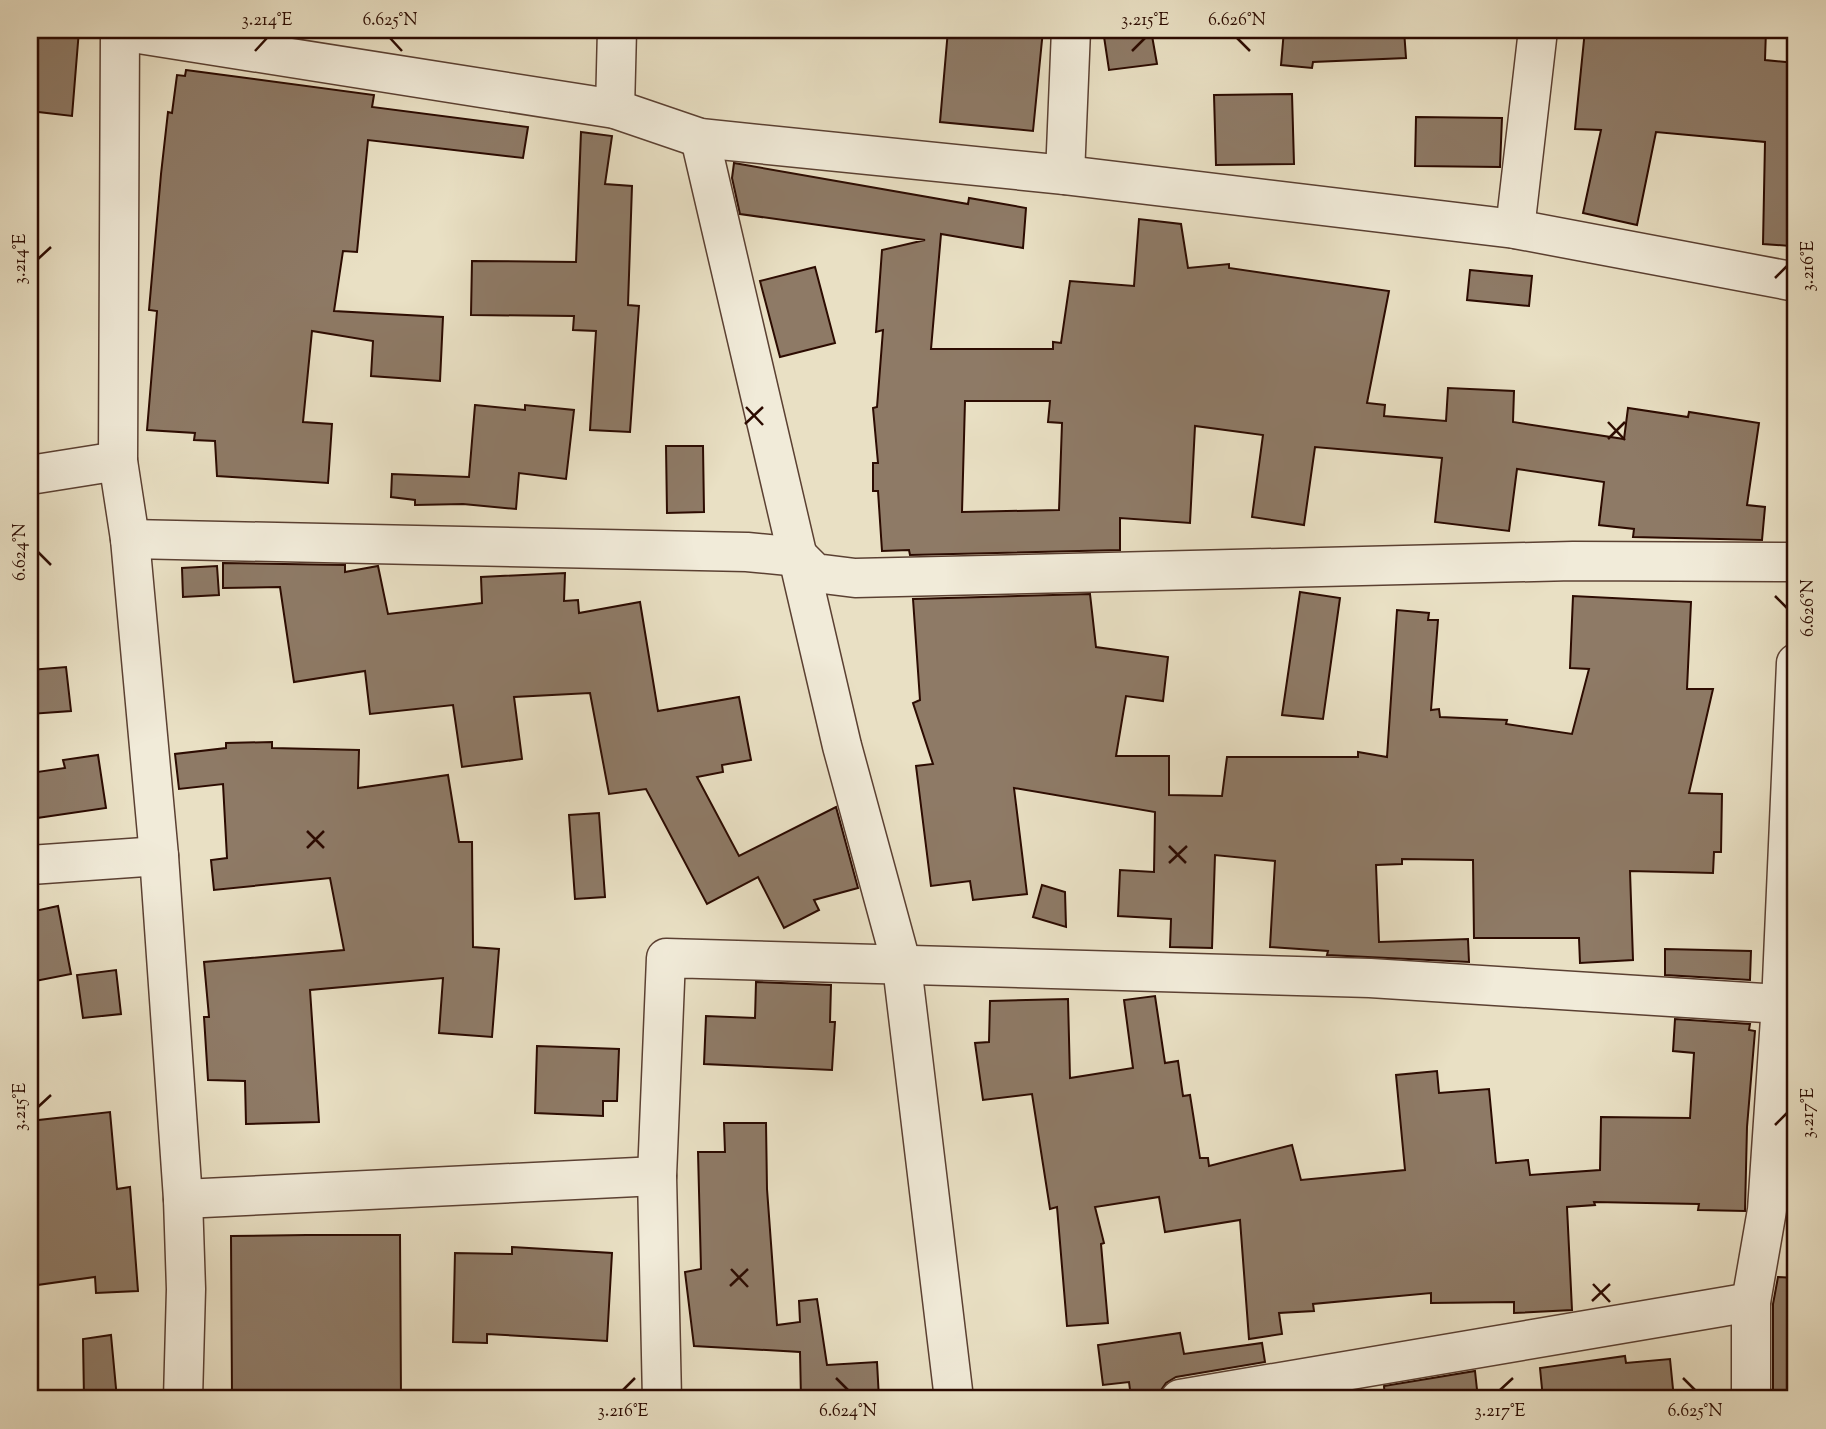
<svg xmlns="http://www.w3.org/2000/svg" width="1826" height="1429" font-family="'Sorts Mill Goudy',serif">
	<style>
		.building { fill: #8e7a66; stroke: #2c0b01; stroke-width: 2; fill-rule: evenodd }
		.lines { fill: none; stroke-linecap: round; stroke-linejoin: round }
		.minor-casing { stroke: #5b4032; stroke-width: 41 }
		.minor { stroke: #f1ebd9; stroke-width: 38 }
		.ticks { fill: none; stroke: #2c0b01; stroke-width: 2.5 }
		.neatline { fill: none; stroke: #2c0b01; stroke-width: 2.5 }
		.ticks-label { font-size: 18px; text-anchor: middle; fill: #2c0b01 }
	</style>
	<rect width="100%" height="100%" fill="#e9e0c4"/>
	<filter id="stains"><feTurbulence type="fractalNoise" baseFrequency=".00286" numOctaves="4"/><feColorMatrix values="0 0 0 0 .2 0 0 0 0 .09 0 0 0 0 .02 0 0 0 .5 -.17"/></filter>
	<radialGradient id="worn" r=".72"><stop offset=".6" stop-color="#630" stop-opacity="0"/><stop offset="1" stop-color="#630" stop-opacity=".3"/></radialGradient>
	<g class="building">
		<polygon points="30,30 79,30 72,116 30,111"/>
		<polygon points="948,30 1043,30 1033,131 940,122"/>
		<polygon points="1103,30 1151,30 1157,64 1109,70"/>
		<polygon points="1284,30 1404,30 1406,58 1313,62 1312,68 1281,65"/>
		<polygon points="1585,30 1766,30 1765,60 1796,63 1790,246 1763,244 1765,142 1656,132 1637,225 1583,213 1601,130 1575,129"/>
		<polygon points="186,70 374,95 372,107 528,127 523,158 368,140 357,252 343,251 334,311 443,317 440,381 371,376 373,341 312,331 303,422 332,424 328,483 217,476 215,441 194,440 195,433 147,430 157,311 149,310 161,174 168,112 172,113 177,75 185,76"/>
		<polygon points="1292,94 1294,164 1216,165 1214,95"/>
		<polygon points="1416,117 1502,118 1500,167 1415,166"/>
		<polygon points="581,132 612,136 605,184 632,186 628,305 639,306 630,432 590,430 596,331 573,330 574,316 471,315 472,261 576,262"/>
		<path d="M 734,163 L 968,204 L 969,198 L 1026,208 L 1023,248 L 941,234 L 931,349 L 1053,349 L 1053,342 L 1061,343 L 1070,281 L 1134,286 L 1139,219 L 1181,224 L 1188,268 L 1229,264 L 1229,268 L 1389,291 L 1367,403 L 1385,405 L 1384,416 L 1446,421 L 1448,388 L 1514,391 L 1513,422 L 1624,439 L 1628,408 L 1688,417 L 1689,412 L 1759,423 L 1747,505 L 1765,507 L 1762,540 L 1633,537 L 1634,529 L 1599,525 L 1604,482 L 1517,469 L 1509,531 L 1435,522 L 1442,458 L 1315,447 L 1304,525 L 1252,517 L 1263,435 L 1195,426 L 1190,523 L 1120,518 L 1120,550 L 910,555 L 909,550 L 882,551 L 878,491 L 873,491 L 873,463 L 878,463 L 873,408 L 877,407 L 883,330 L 876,332 L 882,250 L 925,240 L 740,214 L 732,178 ZM 965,401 L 1050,401 L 1048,422 L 1062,423 L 1059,510 L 962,512 Z"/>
		<polygon points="815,267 835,343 780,357 760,281"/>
		<polygon points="1470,270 1532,276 1529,306 1467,300"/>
		<polygon points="475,405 525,410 525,405 574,410 566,479 519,473 516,509 463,504 415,505 415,500 391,497 392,474 469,477"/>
		<polygon points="666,446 703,446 704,512 667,513"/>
		<polygon points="223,563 345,565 345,572 378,566 388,614 482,603 481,577 565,573 564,601 578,600 579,613 640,602 658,711 739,697 751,760 722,765 723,772 697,777 739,856 836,807 858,888 814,900 819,910 784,928 758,877 707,904 646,789 609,794 590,693 514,697 522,759 462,767 453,705 370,714 365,671 294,682 280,587 223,588"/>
		<polygon points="217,566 219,595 183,597 182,568"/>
		<polygon points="1300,592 1340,598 1323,719 1282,715"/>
		<polygon points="1090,594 1096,647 1168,657 1163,701 1126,696 1116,756 1169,756 1169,795 1222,796 1227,757 1358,757 1358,752 1387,757 1397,610 1429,613 1428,620 1438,620 1431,710 1439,709 1440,717 1507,720 1506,724 1572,734 1589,669 1570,668 1573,596 1691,602 1687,689 1713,689 1689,793 1722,794 1721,852 1714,852 1713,873 1630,871 1633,960 1580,963 1579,938 1474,938 1473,860 1402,859 1402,864 1376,865 1379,942 1468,939 1469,962 1327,955 1328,951 1270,947 1275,861 1215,855 1212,948 1170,947 1171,919 1118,916 1120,870 1154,872 1155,812 1014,788 1027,894 973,900 970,881 931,886 916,766 933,764 913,703 920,700 913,599"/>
		<polygon points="66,667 71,711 30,714 30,670"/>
		<polygon points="272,742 272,748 359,750 358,788 448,775 459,842 472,842 473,947 499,949 492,1037 439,1033 443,978 310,990 319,1122 246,1124 245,1081 208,1080 204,1017 209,1017 204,962 344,950 330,878 214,890 211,860 227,858 223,784 179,789 175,754 226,748 226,743"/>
		<polygon points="98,755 106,808 30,819 30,773 65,768 63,760"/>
		<polygon points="599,813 605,897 575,899 569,815"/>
		<polygon points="1042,885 1065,892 1066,927 1033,917"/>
		<polygon points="58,906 71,974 30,982 30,912"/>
		<polygon points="1665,949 1751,951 1750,980 1665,975"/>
		<polygon points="116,970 121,1014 83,1018 77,975"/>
		<polygon points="756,982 831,985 830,1022 835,1022 832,1070 704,1064 706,1016 755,1018"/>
		<polygon points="1155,996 1165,1063 1178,1061 1183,1096 1190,1095 1200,1158 1208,1158 1209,1166 1292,1145 1301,1180 1405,1170 1396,1075 1437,1071 1439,1093 1489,1089 1496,1163 1528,1160 1530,1175 1600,1170 1601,1117 1690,1118 1694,1053 1673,1051 1675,1019 1750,1024 1749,1030 1755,1031 1747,1127 1745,1211 1698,1210 1699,1204 1594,1202 1595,1205 1567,1207 1572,1310 1514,1313 1514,1302 1431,1303 1431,1293 1313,1304 1314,1311 1279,1313 1282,1334 1249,1339 1240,1220 1165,1232 1159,1197 1095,1207 1104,1243 1101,1244 1108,1323 1067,1326 1057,1207 1050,1209 1032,1094 983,1100 975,1043 989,1042 990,1001 1068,999 1070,1078 1133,1068 1124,1000"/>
		<polygon points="537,1046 619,1049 617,1101 603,1101 603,1116 535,1113"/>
		<polygon points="110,1112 117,1189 130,1187 138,1291 96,1293 95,1277 30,1286 30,1121"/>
		<polygon points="724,1123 766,1123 767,1189 777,1325 800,1322 799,1301 817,1299 827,1365 877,1362 879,1399 801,1399 800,1352 694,1346 685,1272 701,1269 698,1152 725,1152"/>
		<polygon points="307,1235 400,1235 401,1399 232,1399 231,1236"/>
		<polygon points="512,1247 612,1253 607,1341 487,1334 487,1343 453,1342 455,1253 512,1254"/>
		<polygon points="1778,1277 1796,1278 1795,1399 1773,1399 1773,1304"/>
		<polygon points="1180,1333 1184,1354 1262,1343 1265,1362 1176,1377 1166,1383 1159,1393 1131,1397 1129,1382 1103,1385 1098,1345"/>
		<polygon points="111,1335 117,1399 84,1399 83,1339"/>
		<polygon points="1625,1356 1626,1363 1670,1359 1674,1399 1543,1399 1540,1368"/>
		<polygon points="1475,1371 1478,1399 1385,1399 1384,1386"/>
	</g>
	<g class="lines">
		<g class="minor-casing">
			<g id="minor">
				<polyline points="120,30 118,461 130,539 159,856 183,1199 186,1289 183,1399"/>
				<polyline points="120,31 615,109 700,138 1065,175 1515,229 1796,282"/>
				<polyline points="615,109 617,30"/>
				<polyline points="700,138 842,746 902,966 954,1399"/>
				<polyline points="1065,175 1071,30"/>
				<polyline points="1515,229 1538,30"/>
				<polyline points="30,475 118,461"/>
				<polyline points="130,539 747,552 799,557 815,573 855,578 1573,561 1796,562"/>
				<polyline points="30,865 159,856"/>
				<polyline points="183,1199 657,1176"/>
				<polyline points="662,1399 657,1176 666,958 1370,978 1781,1004"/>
				<polyline points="1180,1399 1751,1302"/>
				<polyline points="1751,1399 1751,1302 1767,1210 1781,1004 1796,663"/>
			</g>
		</g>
		<use href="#minor" class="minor"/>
	</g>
	<path class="ticks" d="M 390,38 L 402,51M 1237,38 L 1250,51M 255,51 L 267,38M 1132,51 L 1145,38M 38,259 L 51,247M 1775,278 L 1787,266M 746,407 L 763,425M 1608,422 L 1625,440M 745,424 L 763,407M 1608,439 L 1625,422M 38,552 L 51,565M 1775,596 L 1787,608M 307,831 L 324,848M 1169,846 L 1186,863M 307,848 L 324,831M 1169,863 L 1187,846M 38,1107 L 51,1095M 1775,1125 L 1787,1113M 731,1269 L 748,1287M 1593,1284 L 1610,1302M 730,1286 L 748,1269M 1592,1301 L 1610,1284M 836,1378 L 848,1390M 1683,1378 L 1695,1390M 623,1390 L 635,1378M 1500,1390 L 1513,1378"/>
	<rect width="1826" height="1429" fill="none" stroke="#e9e0c4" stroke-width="77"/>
	<rect x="38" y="38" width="1749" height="1352" class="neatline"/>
	<g class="ticks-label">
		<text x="267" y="25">3.214°E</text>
		<text x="390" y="25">6.625°N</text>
		<text x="1145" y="25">3.215°E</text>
		<text x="1237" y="25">6.626°N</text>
		<text transform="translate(19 259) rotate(-90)" y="6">3.214°E</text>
		<text transform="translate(1807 266) rotate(-90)" y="6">3.216°E</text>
		<text transform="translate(19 552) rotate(-90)" y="6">6.624°N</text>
		<text transform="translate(1807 608) rotate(-90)" y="6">6.626°N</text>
		<text transform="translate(19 1107) rotate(-90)" y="6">3.215°E</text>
		<text transform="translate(1807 1113) rotate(-90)" y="6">3.217°E</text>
		<text x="623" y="1416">3.216°E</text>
		<text x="848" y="1416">6.624°N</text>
		<text x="1500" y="1416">3.217°E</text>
		<text x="1695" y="1416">6.625°N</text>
	</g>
	<rect width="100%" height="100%" filter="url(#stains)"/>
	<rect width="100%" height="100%" fill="url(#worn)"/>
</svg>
